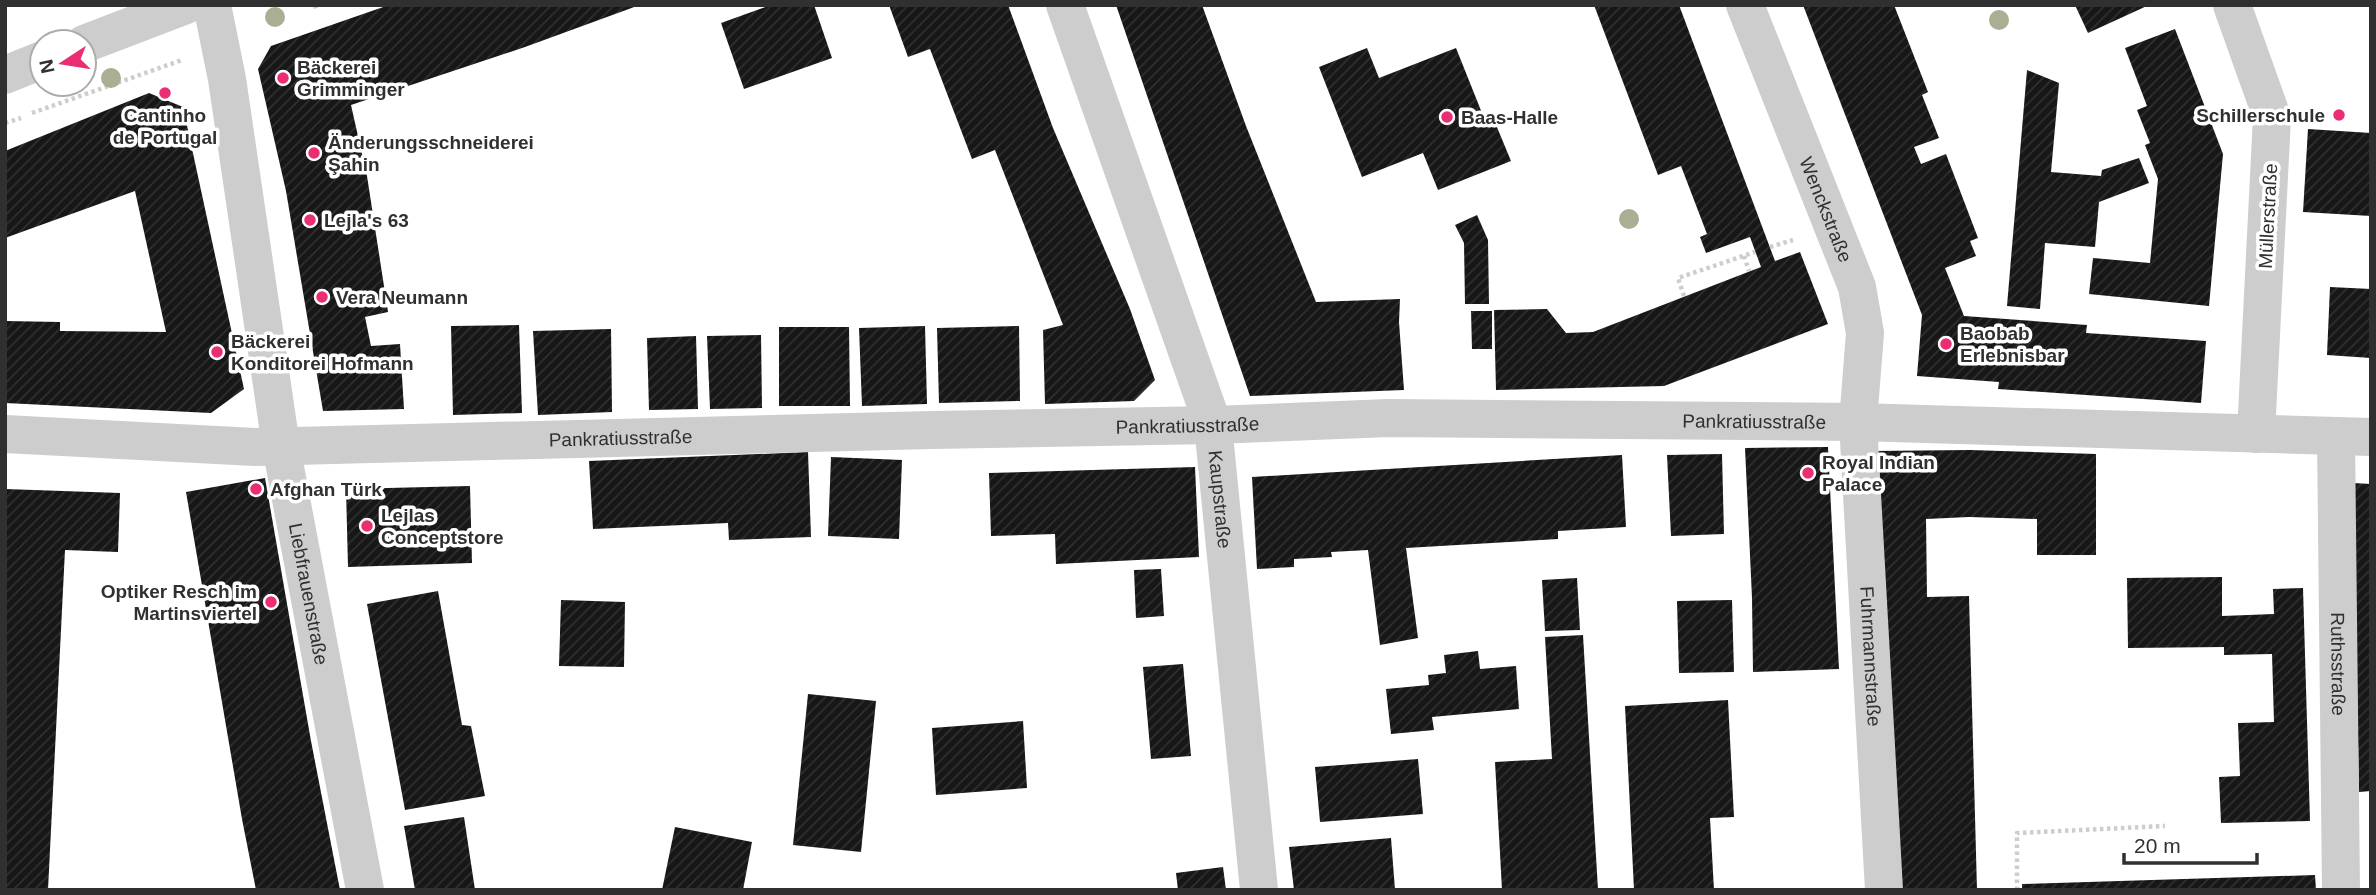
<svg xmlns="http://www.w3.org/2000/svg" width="2376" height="895" font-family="Arial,sans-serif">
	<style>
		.building { fill: url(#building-hatch) }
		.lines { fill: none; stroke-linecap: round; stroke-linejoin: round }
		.path { stroke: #cdcdcd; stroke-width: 4.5; stroke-dasharray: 3.5 3.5; stroke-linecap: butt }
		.minor { stroke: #cdcdcd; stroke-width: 38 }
		.tree { fill: #a8af93 }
		.poi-dot { fill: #ea2e74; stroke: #fff; stroke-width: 2.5 }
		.labels { text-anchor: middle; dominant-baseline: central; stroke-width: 7; stroke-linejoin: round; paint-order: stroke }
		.poi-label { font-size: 19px; font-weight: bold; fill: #303030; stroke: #fff; text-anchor: start }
		.street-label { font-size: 19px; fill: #303030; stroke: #fff }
	</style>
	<defs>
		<pattern id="building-hatch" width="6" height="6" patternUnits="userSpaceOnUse" patternTransform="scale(1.75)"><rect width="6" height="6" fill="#171717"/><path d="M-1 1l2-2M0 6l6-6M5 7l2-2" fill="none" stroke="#303030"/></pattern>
	</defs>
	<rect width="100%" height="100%" fill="#fff"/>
	<g class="building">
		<polygon points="389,5 637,6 525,47 351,105 367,176 388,312 365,317 371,346 400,344 404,409 323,411 286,191 258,69 271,46"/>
		<polygon points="771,5 814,5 832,58 744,89 721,23"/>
		<polygon points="889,5 1008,5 1053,128 1130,309 1155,380 1134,401 1045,404 1043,330 1063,325 995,150 972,159 930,49 908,57"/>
		<polygon points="1116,5 1202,5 1246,126 1316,302 1400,299 1399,322 1404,390 1250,396"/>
		<polygon points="1594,5 1679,5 1775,261 1800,252 1828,324 1664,386 1496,390 1494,310 1547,309 1566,333 1593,332 1761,267 1750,237 1706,253 1700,237 1707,234 1681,166 1658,175"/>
		<polygon points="1803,5 1894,5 1928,92 1922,95 1939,138 1914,147 1921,164 1946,154 1978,238 1970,241 1976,256 1945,268 1964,316 2087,325 2086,333 2206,341 2201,403 1998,389 1999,382 1917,376 1922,315"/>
		<polygon points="2075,5 2149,5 2088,33"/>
		<polygon points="2175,29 2223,154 2209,306 2089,294 2093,258 2150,263 2158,179 2145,145 2150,143 2137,110 2147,106 2125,48"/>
		<polygon points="1367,48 1379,78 1456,48 1486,123 1494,120 1511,161 1438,190 1423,153 1362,177 1319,67"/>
		<polygon points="2027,70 2059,83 2051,172 2101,176 2102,170 2139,158 2149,183 2099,202 2095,247 2045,243 2040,309 2007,306"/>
		<polygon points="149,93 183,107 244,389 211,413 5,403 5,321 60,322 60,331 166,332 135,191 5,238 5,151"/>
		<polygon points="2308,129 2371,133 2371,216 2303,212"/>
		<polygon points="1477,215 1488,240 1489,304 1465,304 1464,243 1455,225"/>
		<polygon points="2330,287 2371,289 2371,358 2327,355"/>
		<polygon points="1471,311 1492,311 1492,349 1472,349"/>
		<polygon points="519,325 522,413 453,415 451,326"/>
		<polygon points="925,326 927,404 862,406 859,328"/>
		<polygon points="1019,326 1020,401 939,403 937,328"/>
		<polygon points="779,327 849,327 850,406 779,406"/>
		<polygon points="611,329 612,412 538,415 533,331"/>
		<polygon points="761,335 762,408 710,409 707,336"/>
		<polygon points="696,336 698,409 649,410 647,338"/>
		<polygon points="1828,447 1839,669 1753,672 1752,598 1745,448"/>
		<polygon points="1970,450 2096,454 2096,555 2037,555 2037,519 1969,517 1926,519 1927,597 1969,596 1977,890 1889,890 1873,451"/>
		<polygon points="808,452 811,537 729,540 728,523 593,529 589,461"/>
		<polygon points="1722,454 1724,534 1671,536 1667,455"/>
		<polygon points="1622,455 1626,527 1558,531 1558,539 1406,548 1418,638 1380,645 1368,550 1331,552 1332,557 1294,559 1294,567 1257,569 1252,477"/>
		<polygon points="831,457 902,460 899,539 828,536"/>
		<polygon points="1195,467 1199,557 1056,564 1055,534 991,536 989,473"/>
		<polygon points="265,478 311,741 340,890 256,890 242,819 186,492"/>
		<polygon points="2353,483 2371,484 2371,791 2359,792"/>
		<polygon points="470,486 472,563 348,567 346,489"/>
		<polygon points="5,489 120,493 118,552 65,550 48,890 5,890"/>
		<polygon points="1161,569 1164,616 1136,618 1134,570"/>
		<polygon points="2222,577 2222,616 2274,614 2273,589 2303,588 2310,821 2221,823 2219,777 2240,776 2238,723 2274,722 2272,654 2224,655 2224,647 2128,648 2127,578"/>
		<polygon points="1577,578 1580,630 1545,631 1542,580"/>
		<polygon points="438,591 462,725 471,726 485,796 405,810 367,604"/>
		<polygon points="561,600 625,602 624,667 559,666"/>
		<polygon points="1732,600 1734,672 1679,673 1677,601"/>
		<polygon points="1583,635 1598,890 1502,890 1495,762 1552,759 1545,637"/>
		<polygon points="1478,651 1480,669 1516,666 1519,709 1432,717 1434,730 1391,734 1386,689 1429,685 1428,675 1446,673 1444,655"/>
		<polygon points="1183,664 1191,756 1151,759 1143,667"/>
		<polygon points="808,694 876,701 861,852 793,845"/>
		<polygon points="1728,700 1734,817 1710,818 1714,890 1634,890 1625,706"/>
		<polygon points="1023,721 1027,788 936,795 932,728"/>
		<polygon points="1418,759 1423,814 1320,822 1315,767"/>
		<polygon points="464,817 475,890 415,890 404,826"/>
		<polygon points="675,827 752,842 743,890 662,890"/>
		<polygon points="1391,838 1395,890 1294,890 1289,847"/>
		<polygon points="1223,867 1226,890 1178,890 1176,873"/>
		<polygon points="2315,875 2316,890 2022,890 2022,884"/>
	</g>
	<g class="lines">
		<g class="path">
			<polyline points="315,5 316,9"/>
			<polyline points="32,113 182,60"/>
			<polyline points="5,123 21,118"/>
			<polyline points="1770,247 1793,240"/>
			<polyline points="1744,256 1749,271"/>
			<polyline points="1684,296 1678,278 1755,252"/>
			<polyline points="2017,890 2017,833 2165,826"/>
		</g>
		<g class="minor">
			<path id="s1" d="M 212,5 L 227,79 L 281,446 L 365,890"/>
			<path id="s2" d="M 1065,5 L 1213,425 L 1259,890"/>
			<path id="s3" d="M 1745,5 L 1857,287 L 1865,333 L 1858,422 L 1884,890"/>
			<polyline points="2232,5 2272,117 2256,434"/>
			<polyline points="84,44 186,5"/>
			<polyline points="5,75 42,60"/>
			<path id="s4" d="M 5,434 L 255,447 L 932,430 L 1213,425 L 1389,418 L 1858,422 L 2371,437"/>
			<path id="s5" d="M 2336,436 L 2341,890"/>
		</g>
	</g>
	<g class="tree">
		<circle cx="275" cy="17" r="10"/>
		<circle cx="1999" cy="20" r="10"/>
		<circle cx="111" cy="78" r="10"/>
		<circle cx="1629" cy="219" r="10"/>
	</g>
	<g class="poi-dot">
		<circle cx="283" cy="78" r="7"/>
		<circle cx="165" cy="93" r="7"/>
		<circle cx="2339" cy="115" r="7"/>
		<circle cx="1447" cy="117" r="7"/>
		<circle cx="314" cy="153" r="7"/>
		<circle cx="310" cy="220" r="7"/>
		<circle cx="322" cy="297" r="7"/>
		<circle cx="1946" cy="344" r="7"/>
		<circle cx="217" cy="352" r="7"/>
		<circle cx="1808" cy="473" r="7"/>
		<circle cx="256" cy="489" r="7"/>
		<circle cx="367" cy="526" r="7"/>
		<circle cx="271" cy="602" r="7"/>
	</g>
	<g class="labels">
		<g class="poi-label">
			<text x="297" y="67">Bäckerei<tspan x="297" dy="22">Grimminger</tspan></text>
			<text x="165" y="115" text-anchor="middle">Cantinho<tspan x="165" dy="22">de Portugal</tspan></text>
			<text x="2325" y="115" text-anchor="end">Schillerschule</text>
			<text x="1461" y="117">Baas-Halle</text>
			<text x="328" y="142">Änderungsschneiderei<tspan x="328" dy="22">Şahin</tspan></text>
			<text x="324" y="220">Lejla's 63</text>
			<text x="336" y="297">Vera Neumann</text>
			<text x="1960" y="333">Baobab<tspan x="1960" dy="22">Erlebnisbar</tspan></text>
			<text x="231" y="341">Bäckerei<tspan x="231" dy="22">Konditorei Hofmann</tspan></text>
			<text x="1822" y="462">Royal Indian<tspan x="1822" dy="22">Palace</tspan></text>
			<text x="270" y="489">Afghan Türk</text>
			<text x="381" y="515">Lejlas<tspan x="381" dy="22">Conceptstore</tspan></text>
			<text x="257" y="591" text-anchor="end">Optiker Resch im<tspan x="257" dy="22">Martinsviertel</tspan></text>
		</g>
		<g class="street-label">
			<text stroke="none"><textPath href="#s3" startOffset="220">Wenckstraße</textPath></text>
			<text transform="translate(2268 216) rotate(-87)">Müllerstraße</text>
			<text stroke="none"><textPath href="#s4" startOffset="1750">Pankratiusstraße</textPath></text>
			<text stroke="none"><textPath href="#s4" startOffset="1183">Pankratiusstraße</textPath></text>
			<text stroke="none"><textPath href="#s4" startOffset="616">Pankratiusstraße</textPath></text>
			<text stroke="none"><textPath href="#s2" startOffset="520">Kaupstraße</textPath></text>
			<text stroke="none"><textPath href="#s1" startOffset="597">Liebfrauenstraße</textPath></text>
			<text stroke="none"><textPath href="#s3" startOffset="674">Fuhrmannstraße</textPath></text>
			<text stroke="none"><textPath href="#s5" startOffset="228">Ruthsstraße</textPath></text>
		</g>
	</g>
	<rect width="2376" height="895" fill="none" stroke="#303030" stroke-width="14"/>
	<g transform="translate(63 63) rotate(258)"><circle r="33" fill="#ffffff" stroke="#acacac" stroke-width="2"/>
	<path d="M0-5L12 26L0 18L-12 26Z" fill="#ea2e74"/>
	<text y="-10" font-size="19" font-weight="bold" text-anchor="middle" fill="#303030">N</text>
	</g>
	<path d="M2124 853v10h133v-10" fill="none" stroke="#303030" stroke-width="3.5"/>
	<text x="2134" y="853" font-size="21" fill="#303030" stroke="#ffffff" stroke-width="5" paint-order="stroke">20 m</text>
</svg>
